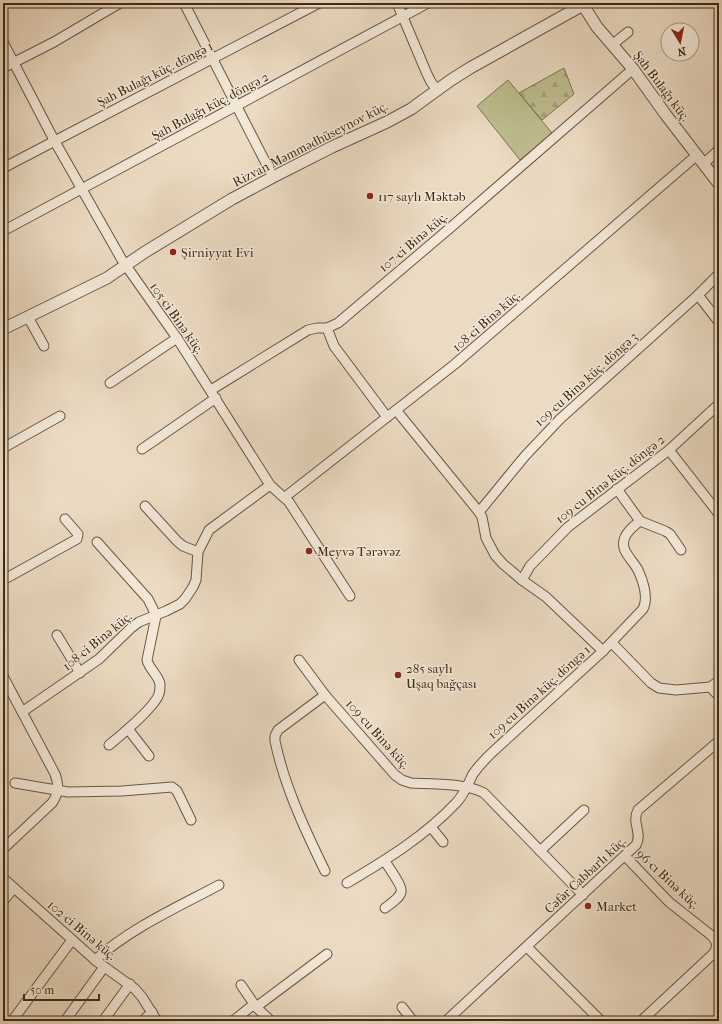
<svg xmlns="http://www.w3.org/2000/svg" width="722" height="1024" font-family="'IM FELL French Canon',serif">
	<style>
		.forest { fill: url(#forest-firs); stroke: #7e7452 }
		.pitch { fill: #bfbe8f; stroke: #7e7452 }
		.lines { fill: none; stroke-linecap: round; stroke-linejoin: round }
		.minor-casing { stroke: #695741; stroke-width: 11 }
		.tertiary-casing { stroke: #695741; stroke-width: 13 }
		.minor { stroke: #f3e8d8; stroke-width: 9 }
		.tertiary { stroke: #f3e8d8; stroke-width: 11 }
		.poi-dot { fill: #8f2418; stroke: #f3e8d8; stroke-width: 1.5 }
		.labels { text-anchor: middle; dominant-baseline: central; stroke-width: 3; stroke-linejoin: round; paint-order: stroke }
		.street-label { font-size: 13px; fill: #3d2b16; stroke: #f3e8d8 }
		.poi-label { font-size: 13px; fill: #3d2b16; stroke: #f3e8d8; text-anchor: start }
	</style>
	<defs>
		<pattern id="forest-firs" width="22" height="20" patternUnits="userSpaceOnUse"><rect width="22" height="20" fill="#bfbe8f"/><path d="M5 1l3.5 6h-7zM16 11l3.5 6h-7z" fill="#a5a37b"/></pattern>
	</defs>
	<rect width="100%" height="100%" fill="#ecdbc3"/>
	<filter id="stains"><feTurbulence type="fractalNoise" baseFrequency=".005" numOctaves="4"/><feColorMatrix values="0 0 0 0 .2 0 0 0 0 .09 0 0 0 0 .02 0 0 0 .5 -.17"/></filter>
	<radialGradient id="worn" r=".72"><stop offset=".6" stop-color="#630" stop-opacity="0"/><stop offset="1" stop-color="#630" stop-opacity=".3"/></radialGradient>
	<polygon class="forest" points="564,68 574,94 542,120 519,93"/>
	<polygon class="pitch" points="508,80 552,133 520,160 477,106"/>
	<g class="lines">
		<g class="minor-casing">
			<g id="minor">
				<polyline points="184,3 273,177"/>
				<polyline points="397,3 427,74 431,82 437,90"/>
				<polyline points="3,42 54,140 122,260 177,338 270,485 289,502 350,596"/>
				<polyline points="612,45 628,32"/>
				<polyline points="3,68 54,42 120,3"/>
				<polyline points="703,164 719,150"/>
				<polyline points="3,168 319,3"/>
				<polyline points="3,231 428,3"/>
				<polyline points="698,295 719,322"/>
				<polyline points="28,317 44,346"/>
				<polyline points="327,328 334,346 387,417"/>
				<polyline points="110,383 177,338"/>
				<polyline points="211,390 308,330 317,328 327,328 338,323 450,228 633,69"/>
				<polyline points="396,410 479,512 482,517 486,538 495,555 503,564 522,580 546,597 603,651"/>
				<polyline points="3,448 60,416"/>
				<polyline points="142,449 216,398"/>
				<polyline points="669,450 719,514"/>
				<polyline points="285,497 455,364 697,155"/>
				<polyline points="145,506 177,541 183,546 198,552"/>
				<polyline points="479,512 525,456 560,419 698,295 719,274"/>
				<polyline points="640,521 665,531 670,534 681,550"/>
				<path d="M 97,542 L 148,599 L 153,609 L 156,616 L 147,660 C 149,669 159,676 160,684 C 160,687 160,691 159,694 C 155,707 120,736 109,745"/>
				<polyline points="3,580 77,539 78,534 65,519"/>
				<polyline points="522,580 530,566 568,527 669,450 719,404"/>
				<polyline points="57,635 80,673"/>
				<polyline points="612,643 651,683 659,688 676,690 710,687 719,681"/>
				<path d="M 299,660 L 325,695 L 395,775 L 402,780 L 411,783 C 432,784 465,783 484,793 L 583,895"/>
				<path d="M 3,676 L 55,774 C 59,785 59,793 52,803 L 3,849"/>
				<polyline points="710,687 719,696"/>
				<polyline points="22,712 99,659 131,628 139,622 166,611 180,604 185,599 193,587 196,580 198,552 209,530 270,485"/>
				<polyline points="128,729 149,756"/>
				<polyline points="15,783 68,792 122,791 172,787 177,791 191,820"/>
				<polyline points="431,827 443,842"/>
				<polyline points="540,851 584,810"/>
				<path d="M 625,856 L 669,902 L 712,936 C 717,942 718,945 714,953 L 641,1021"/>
				<path d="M 385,861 C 388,867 403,886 401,892 C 400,898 390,904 385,908"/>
				<path d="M 325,871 C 305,830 284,785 275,741 L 275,736 L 278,730 L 325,695"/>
				<polyline points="3,878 95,960 135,989 142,997 157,1021"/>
				<path d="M 347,883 C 386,860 425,836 456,803 C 464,795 468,784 473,774 C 480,764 489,755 498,747 L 603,651 L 643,609 C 649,597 643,581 638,570 C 632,559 619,550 625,537 C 628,530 635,525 640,521 L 617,489"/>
				<polyline points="3,901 14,888"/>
				<polyline points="527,947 601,1021"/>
				<path d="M 95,960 C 131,928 176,908 219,885"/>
				<polyline points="241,985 256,1007 271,1021"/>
				<polyline points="402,1007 413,1021"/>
				<polyline points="12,1021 72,940"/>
				<polyline points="65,1021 104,967"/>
				<polyline points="103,1021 130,984"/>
				<polyline points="143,1021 152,1012"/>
				<polyline points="233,1021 253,1005 256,1007 327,954"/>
				<path d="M 446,1021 L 636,845 C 643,833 631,823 638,810 L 719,741"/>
			</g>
		</g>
		<g class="tertiary-casing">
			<g id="tertiary">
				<polyline points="583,5 597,27 633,69 666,115 719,184"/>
				<polyline points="3,329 107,278 145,252 232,199 273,177 332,147 387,122 411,109 451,80 470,68 583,5 584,3"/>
			</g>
		</g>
		<use href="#minor" class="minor"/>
		<use href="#tertiary" class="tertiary"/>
	</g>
	<g class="poi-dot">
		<circle cx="370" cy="196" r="4"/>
		<circle cx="173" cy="252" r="4"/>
		<circle cx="309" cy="551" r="4"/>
		<circle cx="398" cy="675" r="4"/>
		<circle cx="588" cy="906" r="4"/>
	</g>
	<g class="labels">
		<g class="street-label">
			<text transform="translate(155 74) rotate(-27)">Şah Bulağı küç. döngə 1</text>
			<text transform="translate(662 86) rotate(53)">Şah Bulağı küç.</text>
			<text transform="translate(210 106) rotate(-28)">Şah Bulağı küç. döngə 2</text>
			<text transform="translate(310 144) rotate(-27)">Rizvan Məmmədhüseynov küç.</text>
			<text transform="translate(413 242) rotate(-40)">107-ci Binə küç.</text>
			<text transform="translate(177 318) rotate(55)">105-ci Binə küç.</text>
			<text transform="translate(486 321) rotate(-41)">108-ci Binə küç.</text>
			<text transform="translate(586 379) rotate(-42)">109-cu Binə küç. döngə 3</text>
			<text transform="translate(610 479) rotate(-38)">109-cu Binə küç. döngə 2</text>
			<text transform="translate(97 641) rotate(-39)">108-ci Binə küç.</text>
			<text transform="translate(539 692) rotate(-42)">109-cu Binə küç. döngə 1</text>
			<text transform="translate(378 734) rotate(48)">109-cu Binə küç.</text>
			<text transform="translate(585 875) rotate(-43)">Cəfər Cabbarlı küç.</text>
			<text transform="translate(668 879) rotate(43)">96-cı Binə küç.</text>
			<text transform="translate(82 930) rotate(40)">102-ci Binə küç.</text>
		</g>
		<g class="poi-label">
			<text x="378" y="196">117 saylı Məktəb</text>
			<text x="181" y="252">Şirniyyat Evi</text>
			<text x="317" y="551">Meyvə Tərəvəz</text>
			<text x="406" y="668">285 saylı<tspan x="406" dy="15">Uşaq bağçası</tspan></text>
			<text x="596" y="906">Market</text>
		</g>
	</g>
	<rect width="722" height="1024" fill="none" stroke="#ecdbc3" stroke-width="16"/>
	<rect x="4" y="4" width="714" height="1016" fill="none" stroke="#3d2b16" stroke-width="2"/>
	<rect x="8" y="8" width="706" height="1008" fill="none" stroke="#3d2b16"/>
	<g transform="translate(680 42) rotate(170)"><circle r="19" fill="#f3e8d8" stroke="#aa9c8a"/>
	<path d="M0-3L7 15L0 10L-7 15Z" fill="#8f2418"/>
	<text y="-6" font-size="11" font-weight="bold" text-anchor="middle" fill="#3d2b16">N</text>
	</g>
	<path d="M24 994v6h75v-6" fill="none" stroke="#3d2b16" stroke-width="2"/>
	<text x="30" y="994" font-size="12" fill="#3d2b16" stroke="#f3e8d8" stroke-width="3" paint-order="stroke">50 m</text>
	<rect width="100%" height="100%" filter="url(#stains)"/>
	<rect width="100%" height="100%" fill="url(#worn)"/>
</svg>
